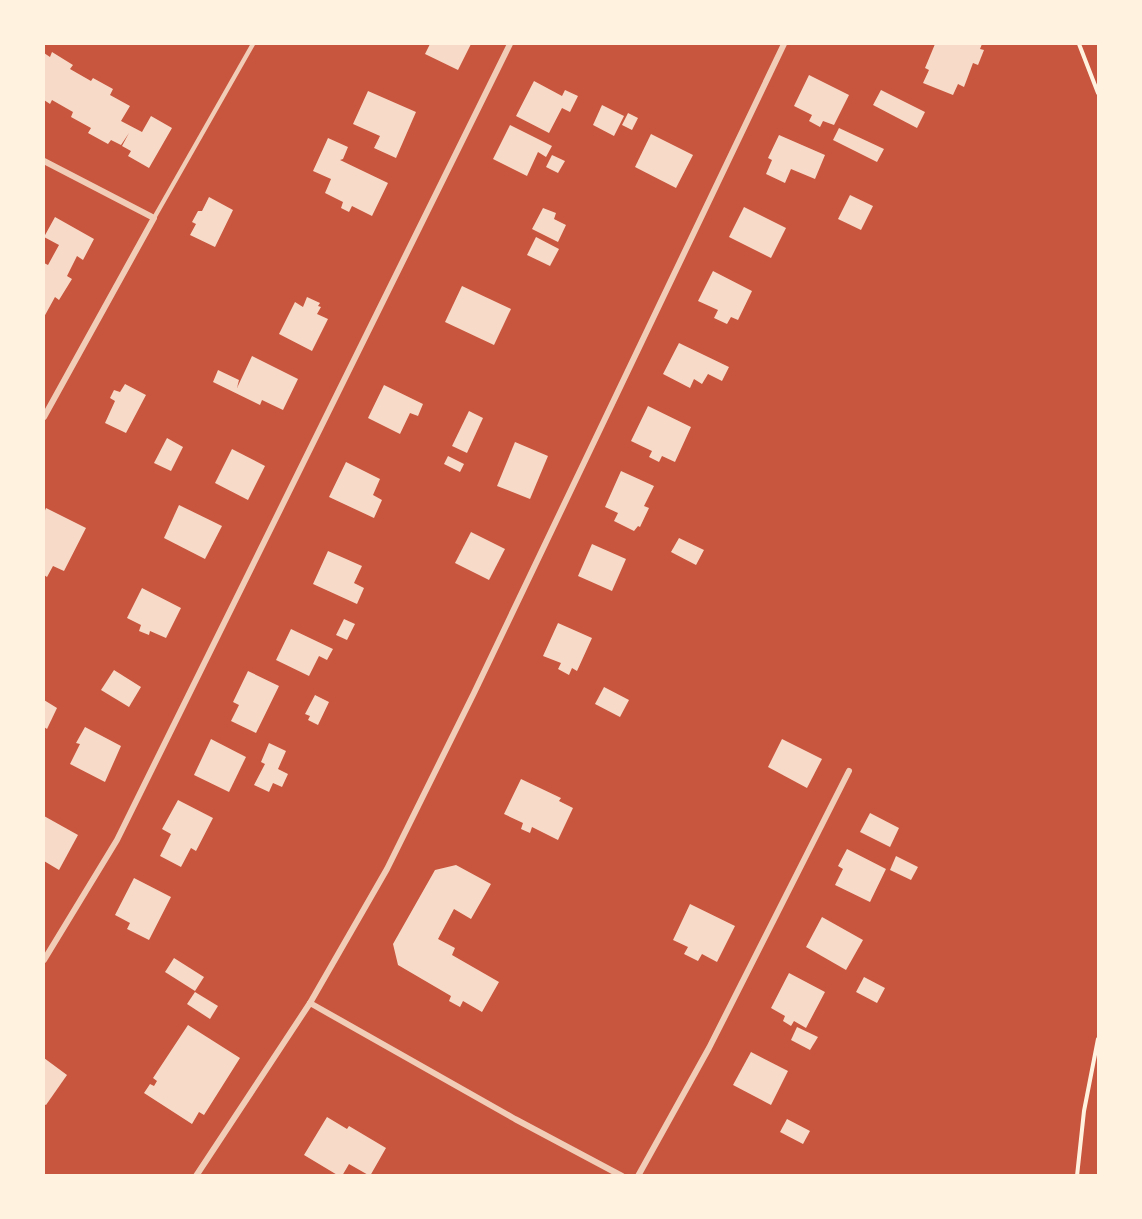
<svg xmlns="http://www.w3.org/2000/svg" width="1142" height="1219" font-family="'Archivo Narrow',sans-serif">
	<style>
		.building { fill: #f7dbc8 }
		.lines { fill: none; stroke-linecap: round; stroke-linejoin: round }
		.path { stroke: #fff3e0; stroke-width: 4 }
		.service { stroke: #f1ccb7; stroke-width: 4.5 }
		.minor { stroke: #f1ccb7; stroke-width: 6 }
	</style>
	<rect width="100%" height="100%" fill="#c8553d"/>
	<g class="building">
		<polygon points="430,44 471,44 458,70 425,54"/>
		<polygon points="935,44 982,44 980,49 984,50 978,65 973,63 964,87 958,84 953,95 923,83 929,70 925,68"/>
		<polygon points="52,52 73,65 70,69 91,81 93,78 113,89 110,95 130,106 121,121 142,132 151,116 172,128 149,168 128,156 131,151 122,146 129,133 121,145 111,140 108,144 88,133 91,128 71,117 73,112 52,100 50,104 44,100 44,53 50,57"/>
		<polygon points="809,75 849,95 834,125 823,121 820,127 809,121 812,115 794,106"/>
		<polygon points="534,81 562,96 565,90 578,96 570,112 562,108 549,133 516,116"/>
		<polygon points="881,90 925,112 917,128 873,105"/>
		<polygon points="368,91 416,112 396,158 374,148 380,136 353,124"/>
		<polygon points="602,105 624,116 614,136 593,125"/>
		<polygon points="628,113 638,118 632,130 622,125"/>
		<polygon points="510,125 552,146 546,157 538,152 527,176 493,159"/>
		<polygon points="839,128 884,149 877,162 833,140"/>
		<polygon points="651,134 693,155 676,188 635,167"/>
		<polygon points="779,135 825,155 815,179 791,169 785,183 766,174 772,160 768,158"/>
		<polygon points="328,138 348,147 343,159 340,160 388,183 372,216 352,206 349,212 341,208 343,202 325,193 331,179 313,171"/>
		<polygon points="552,155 565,161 558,173 546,167"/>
		<polygon points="850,195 873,206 861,230 838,219"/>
		<polygon points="209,197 233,210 215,247 190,235 196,224 192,222 198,211 202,211"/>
		<polygon points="744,207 786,228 771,258 729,237"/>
		<polygon points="543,208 556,213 554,219 566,225 558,242 532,229"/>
		<polygon points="55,217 94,239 83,260 77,256 67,276 72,279 59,300 55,297 44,317 44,263 48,265 59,245 44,237"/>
		<polygon points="536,237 559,249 550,266 527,255"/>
		<polygon points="713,271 752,291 738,320 731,317 727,324 714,318 718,310 698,301"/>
		<polygon points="462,286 511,309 494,345 445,322"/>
		<polygon points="307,297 320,303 318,306 321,307 317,314 328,319 312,351 279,334 295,302 303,307"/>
		<polygon points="679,343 729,367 722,381 708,374 702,384 694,379 690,388 663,374"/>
		<polygon points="252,356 298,379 283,410 262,400 260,405 213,382 218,370 239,380 237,388"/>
		<polygon points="125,384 146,395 126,433 105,423 115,401 110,398 114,390 120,392"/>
		<polygon points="384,385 423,404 418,416 410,413 400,434 368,418"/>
		<polygon points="648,406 691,427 675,462 662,456 659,462 649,457 652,451 631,441"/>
		<polygon points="469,411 483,418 467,453 452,446"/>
		<polygon points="167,438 183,447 171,471 154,463"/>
		<polygon points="515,442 548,456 530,499 497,486"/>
		<polygon points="232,449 265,466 248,500 215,483"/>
		<polygon points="448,456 464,464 460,472 444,464"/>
		<polygon points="346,462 380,479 373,495 382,500 374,518 329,497"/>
		<polygon points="621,471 654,486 644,506 649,508 640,527 638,526 634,531 614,521 618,513 605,507"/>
		<polygon points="179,505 222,526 205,559 164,538"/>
		<polygon points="46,508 86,528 64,571 53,566 47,577 44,575 44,513"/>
		<polygon points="471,532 505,549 489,580 455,563"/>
		<polygon points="679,538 704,550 696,565 671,552"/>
		<polygon points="592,544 626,559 612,591 578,576"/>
		<polygon points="328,551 362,566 354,583 364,588 357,604 313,584"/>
		<polygon points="142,588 181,608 166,638 150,631 149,635 139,631 141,625 127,618"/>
		<polygon points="344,619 355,624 347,640 336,635"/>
		<polygon points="558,623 592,638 577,671 572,668 569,675 558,669 561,663 543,656"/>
		<polygon points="291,629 333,649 327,660 319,656 309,676 276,660"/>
		<polygon points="114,670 141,687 129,707 101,690"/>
		<polygon points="248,671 279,686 256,733 231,721 239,705 233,702"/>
		<polygon points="604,687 629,700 620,717 595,704"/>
		<polygon points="315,695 329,702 318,725 308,720 310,716 305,714"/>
		<polygon points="44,700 57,708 47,729 44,727"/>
		<polygon points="85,727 121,746 105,782 70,764 80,744 76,743"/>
		<polygon points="211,739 246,757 229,792 194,775"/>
		<polygon points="782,739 822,759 807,788 768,767"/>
		<polygon points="269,743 286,751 278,769 288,774 282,787 273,783 269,792 254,785 265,764 261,762"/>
		<polygon points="521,779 561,798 559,801 573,808 558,840 532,827 530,833 521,829 523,823 504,814"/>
		<polygon points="178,800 213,818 196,851 191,848 181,867 160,856 171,834 162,829"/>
		<polygon points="870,813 899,828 890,847 860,832"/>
		<polygon points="44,816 78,835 59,870 44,861"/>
		<polygon points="847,849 886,869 870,902 835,885 843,869 838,866"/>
		<polygon points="896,856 918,867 911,880 890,870"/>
		<polygon points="456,865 491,884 471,919 454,909 438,939 455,948 452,955 499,982 482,1012 463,1001 460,1007 449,1001 451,996 398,965 393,944 435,870"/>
		<polygon points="134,878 171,897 149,940 127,929 130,923 115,915"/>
		<polygon points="690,904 735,926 717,962 702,954 698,961 684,954 688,947 673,940"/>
		<polygon points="822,917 863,940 846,970 806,947"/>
		<polygon points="174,958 204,977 195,991 165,972"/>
		<polygon points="789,973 825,992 806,1028 794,1021 791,1026 783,1021 785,1016 771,1008"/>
		<polygon points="864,977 885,988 877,1003 856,992"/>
		<polygon points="195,992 218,1006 210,1019 187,1004"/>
		<polygon points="188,1025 240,1058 204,1115 199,1112 192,1124 144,1093 150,1084 154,1086 157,1081 153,1078"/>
		<polygon points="797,1027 818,1037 810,1050 791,1040"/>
		<polygon points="751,1052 788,1071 771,1105 733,1085"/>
		<polygon points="44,1058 67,1075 46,1105 44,1104"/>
		<polygon points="327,1117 347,1129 349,1126 386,1148 370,1176 349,1164 342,1176 339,1176 304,1155"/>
		<polygon points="787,1119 810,1131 803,1144 780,1132"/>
	</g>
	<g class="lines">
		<g class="path">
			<polyline points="1079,44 1098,93"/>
			<polyline points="1077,1176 1084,1111 1098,1039"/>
		</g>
		<polyline class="service" points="154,218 253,44"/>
		<g class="minor">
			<polyline points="44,161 154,218 44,417"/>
			<polyline points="44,960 117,840 510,44"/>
			<polyline points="310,1003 515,1119 622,1176"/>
			<polyline points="196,1176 310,1003 387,869 474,693 784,44"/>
			<polyline points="638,1176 709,1048 849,771"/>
		</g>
	</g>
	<rect width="1142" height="1219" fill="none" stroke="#fff3e0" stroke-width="90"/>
</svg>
